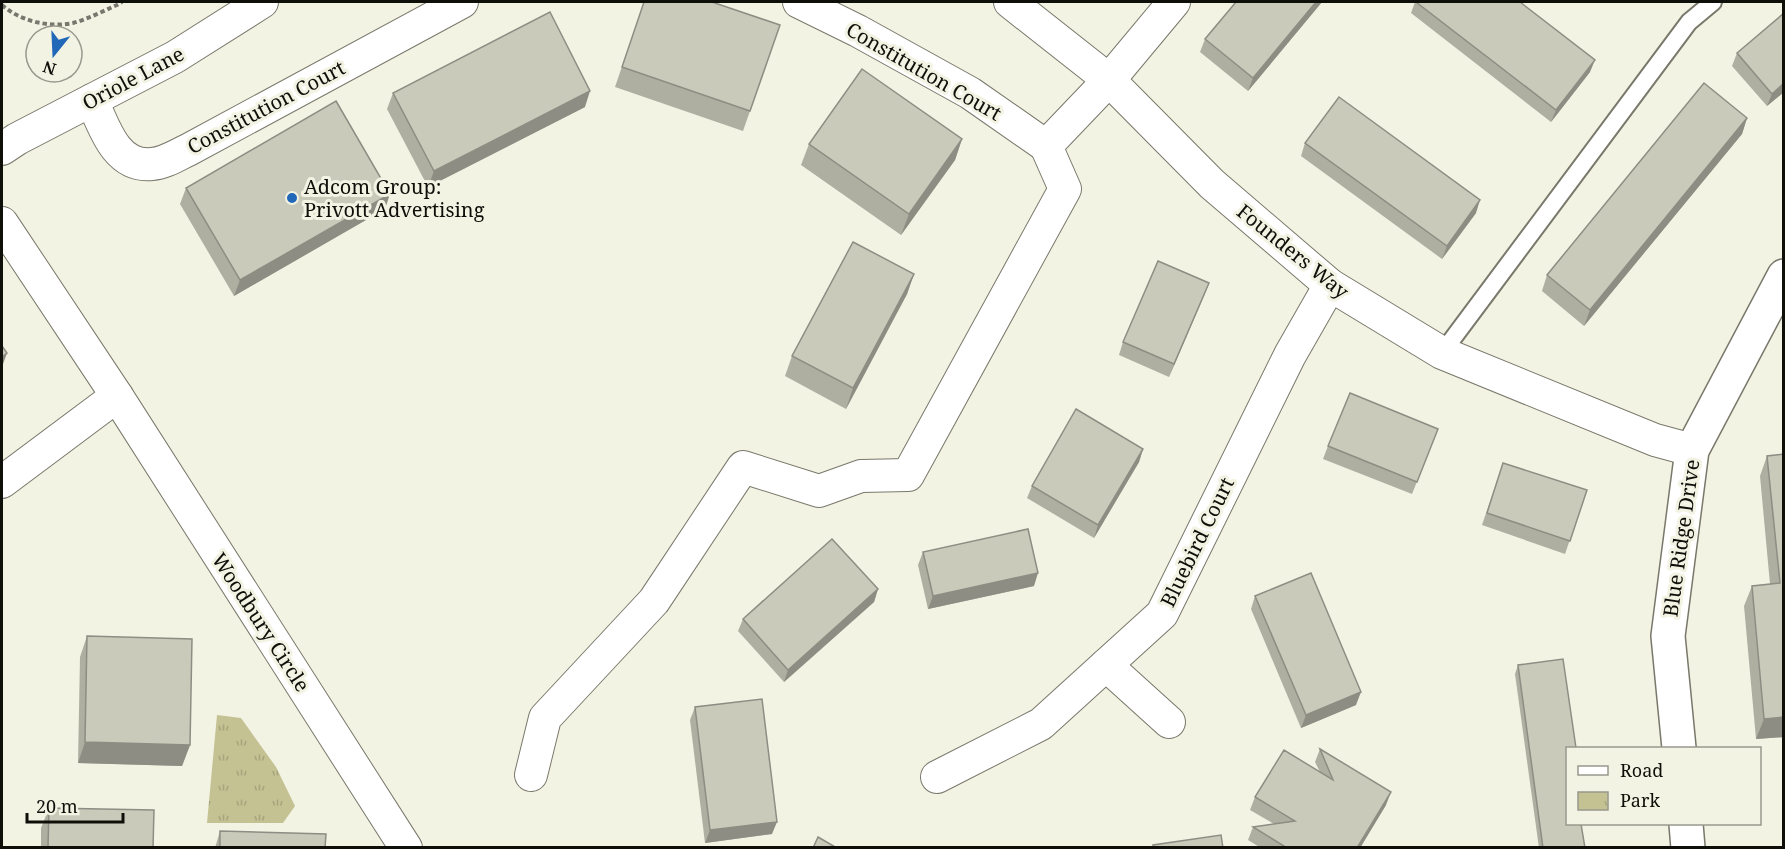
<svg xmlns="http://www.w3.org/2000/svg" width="1785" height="849" font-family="'Noto Serif',serif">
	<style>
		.park { fill: url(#park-tufts) }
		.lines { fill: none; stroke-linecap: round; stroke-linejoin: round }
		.service-casing { stroke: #79786b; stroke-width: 20 }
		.minor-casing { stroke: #79786b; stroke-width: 34 }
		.tertiary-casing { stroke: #79786b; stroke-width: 36 }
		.path { stroke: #77776e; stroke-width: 4; stroke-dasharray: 4.5 3; stroke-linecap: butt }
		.service { stroke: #fff; stroke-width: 16 }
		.minor { stroke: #fff; stroke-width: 32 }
		.tertiary { stroke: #fff; stroke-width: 33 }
		.wall { fill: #aeaea1 }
		.shaded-wall { fill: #8d8d83 }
		.building { fill: #cacabb; stroke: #8d8d83; stroke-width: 1.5 }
		.poi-dot { fill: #2268b8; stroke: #f3f3e4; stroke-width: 2 }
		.labels { text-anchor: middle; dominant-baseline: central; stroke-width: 6; stroke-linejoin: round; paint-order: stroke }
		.street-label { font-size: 20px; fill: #0f0f0a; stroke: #f3f3e4 }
		.poi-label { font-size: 20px; fill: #0f0f0a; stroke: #f3f3e4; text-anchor: start }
	</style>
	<defs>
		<pattern id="park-tufts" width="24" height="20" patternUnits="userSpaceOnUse" patternTransform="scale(1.5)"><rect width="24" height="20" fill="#c4c193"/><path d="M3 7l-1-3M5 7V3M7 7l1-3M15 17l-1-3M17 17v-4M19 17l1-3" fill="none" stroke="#a7a57d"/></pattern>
	</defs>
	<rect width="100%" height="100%" fill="#f3f3e4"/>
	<polygon class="park" points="217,715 241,718 276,767 295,806 283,823 207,823"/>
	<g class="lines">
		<g class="service-casing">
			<polyline id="service" points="1442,353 1689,22 1713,2"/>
		</g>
		<g class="minor-casing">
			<g id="minor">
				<polyline points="799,2 858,31 970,93 1046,146"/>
				<polyline points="1010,2 1109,80 1212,184 1330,285 1442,353 1655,440 1692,450"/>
				<path d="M 92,100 C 104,127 116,168 152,164 C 165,163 177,155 188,150 L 462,2"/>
				<polyline points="2,149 17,139 175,57 262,2"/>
				<polyline points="2,223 117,396 406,848"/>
				<polyline points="2,482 117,396"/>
				<polyline points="1106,665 1169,722"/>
				<polyline points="531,775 545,718 654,601 743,467 819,491 861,476 908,475 1065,189 1046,146 1109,80 1174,2"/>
				<polyline points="937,777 1041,724 1162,614 1290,355 1330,285"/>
			</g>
		</g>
		<g class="tertiary-casing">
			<g id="tertiary">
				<polyline points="1679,748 1668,636 1692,450 1784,276"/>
				<polyline points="1686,824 1688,848"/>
			</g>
		</g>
		<path class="path" d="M 2,5 C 20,21 49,28 73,23 C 88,19 103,11 117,5 L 122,2"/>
		<use href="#service" class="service"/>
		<use href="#minor" class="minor"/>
		<use href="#tertiary" class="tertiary"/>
	</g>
	<g class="wall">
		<polygon points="644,2 712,2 750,111 743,131 615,87"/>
		<polygon points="1322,2 1248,91 1200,52 1205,39"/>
		<polygon points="1415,2 1520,2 1590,72 1551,122 1411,13"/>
		<polygon points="1784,13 1784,92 1767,106 1732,66 1737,53"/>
		<polygon points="393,93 585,107 428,187 387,109"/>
		<polygon points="1747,118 1742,134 1584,326 1542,291 1547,275"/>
		<polygon points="962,139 955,160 901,235 801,165 809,144"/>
		<polygon points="1305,143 1476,213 1442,259 1301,156"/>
		<polygon points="186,188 385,209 234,296 180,204"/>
		<polygon points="914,274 907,294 846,409 785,376 792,356"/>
		<polygon points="1209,283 1169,377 1119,355 1123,342"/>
		<polygon points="1438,429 1412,494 1323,459 1328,446"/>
		<polygon points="1143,449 1139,462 1094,538 1027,498 1032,486"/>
		<polygon points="1784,454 1784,737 1756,739 1744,606 1752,586 1770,584 1760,476 1767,456"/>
		<polygon points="1503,463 1587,490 1565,554 1482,525"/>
		<polygon points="923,552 1034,586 928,609 918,565"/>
		<polygon points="878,589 874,602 784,682 738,631 743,619"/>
		<polygon points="1255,596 1356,705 1301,728 1251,609"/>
		<polygon points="87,636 190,745 182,766 78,763 80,657"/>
		<polygon points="1518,665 1568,748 1585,848 1539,848 1515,674"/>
		<polygon points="695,707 772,834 705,843 690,720"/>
		<polygon points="1320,749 1386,805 1360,848 1261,848 1248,840 1253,827 1274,824 1250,810 1255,797 1320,772 1315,762"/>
		<polygon points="49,808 153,848 41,848 41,828"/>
		<polygon points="220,831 325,848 215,848"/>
	</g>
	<g class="shaded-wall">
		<polygon points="1316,2 1322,2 1248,91 1253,78"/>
		<polygon points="1595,60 1590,72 1551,122 1556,110"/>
		<polygon points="1784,83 1784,92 1767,106 1772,94"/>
		<polygon points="590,91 585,107 428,187 434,171"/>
		<polygon points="1747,118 1742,134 1584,326 1590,310"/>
		<polygon points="962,139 955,160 901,235 909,214"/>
		<polygon points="390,194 385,209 234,296 240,280"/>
		<polygon points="1480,200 1476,213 1442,259 1447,246"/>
		<polygon points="914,274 907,294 846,409 853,388"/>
		<polygon points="1209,283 1204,296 1169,377 1174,364"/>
		<polygon points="7,353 2,367 2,357"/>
		<polygon points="1143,449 1139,462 1094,538 1098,525"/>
		<polygon points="1038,573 1034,586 928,609 933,596"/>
		<polygon points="878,589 874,602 784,682 788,670"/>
		<polygon points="1361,692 1356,705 1301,728 1306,715"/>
		<polygon points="1784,717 1784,737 1756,739 1764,719"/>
		<polygon points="85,742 190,745 182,766 78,763"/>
		<polygon points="1391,792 1386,805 1360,848 1357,848"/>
		<polygon points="777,822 772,834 705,843 710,830"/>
	</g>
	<g class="building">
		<polygon points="644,2 712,2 780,25 750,111 622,67"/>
		<polygon points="1236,2 1316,2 1253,78 1205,39"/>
		<polygon points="1416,2 1520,2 1595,60 1556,110"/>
		<polygon points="550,12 590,91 434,171 393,93"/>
		<polygon points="1784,13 1784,83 1772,94 1737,53"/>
		<polygon points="862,69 962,139 909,214 809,144"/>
		<polygon points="1704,83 1747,118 1590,310 1547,275"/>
		<polygon points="1339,97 1480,200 1447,246 1305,143"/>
		<polygon points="336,101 390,194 240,280 186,188"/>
		<polygon points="853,242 914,274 853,388 792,356"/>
		<polygon points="1158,261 1209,283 1174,364 1123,342"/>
		<polygon points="2,346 7,353 2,357"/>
		<polygon points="1350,393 1438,429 1417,482 1328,446"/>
		<polygon points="1076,409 1143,449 1098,525 1032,486"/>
		<polygon points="1784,454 1784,717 1764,719 1752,586 1780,583 1767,456"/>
		<polygon points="1503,463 1587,490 1570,541 1487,513"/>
		<polygon points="1028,529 1038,573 933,596 923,552"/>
		<polygon points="832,539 878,589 788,670 743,619"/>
		<polygon points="1311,573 1361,692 1306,715 1255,596"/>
		<polygon points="87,636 192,639 190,745 85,742"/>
		<polygon points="1563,659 1576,748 1568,748 1568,824 1581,824 1585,848 1543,848 1518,665"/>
		<polygon points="762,699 777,822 710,830 695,707"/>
		<polygon points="1320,749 1391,792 1357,848 1287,848 1253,827 1295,821 1255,797 1284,750 1333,780"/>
		<polygon points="49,808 154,810 153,848 48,848"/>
		<polygon points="220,831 326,834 325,848 220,848"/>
		<polygon points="1221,835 1223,848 1153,848 1153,845"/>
		<polygon points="818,837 837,848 813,848"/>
	</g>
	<circle class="poi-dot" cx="292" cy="198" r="6"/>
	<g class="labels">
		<g class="street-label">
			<text transform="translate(924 71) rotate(30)">Constitution Court</text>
			<text transform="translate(133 78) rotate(-28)">Oriole Lane</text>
			<text transform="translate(266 107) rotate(-28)">Constitution Court</text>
			<text transform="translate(1293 251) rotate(39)">Founders Way</text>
			<text transform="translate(1681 538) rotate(-82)">Blue Ridge Drive</text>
			<text transform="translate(1197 542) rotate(-64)">Bluebird Court</text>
			<text transform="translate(261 622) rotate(57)">Woodbury Circle</text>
		</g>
		<g class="poi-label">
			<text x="304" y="186">Adcom Group:<tspan x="304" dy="23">Privott Advertising</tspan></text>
		</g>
	</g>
	<rect width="1785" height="849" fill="none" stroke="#0f0f0a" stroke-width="6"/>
	<rect x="1566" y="747" width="195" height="78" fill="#f3f3e4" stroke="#98988d" stroke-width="1.5"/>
	<rect x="1578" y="766" width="30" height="9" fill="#ffffff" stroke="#98988d" stroke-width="1.5"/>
	<text x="1620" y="777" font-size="18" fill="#0f0f0a">Road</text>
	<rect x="1578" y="792" width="30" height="18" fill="url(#park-tufts)" stroke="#98988d" stroke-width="1.5"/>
	<text x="1620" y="807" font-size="18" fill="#0f0f0a">Park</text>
	<g transform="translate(54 54) rotate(198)"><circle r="28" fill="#f3f3e4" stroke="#98988d" stroke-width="1.5"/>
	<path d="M0-4.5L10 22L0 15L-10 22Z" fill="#2268b8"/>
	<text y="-9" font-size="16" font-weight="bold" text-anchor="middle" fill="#0f0f0a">N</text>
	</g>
	<path d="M27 813v9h96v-9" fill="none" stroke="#0f0f0a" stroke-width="3"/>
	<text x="36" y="813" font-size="18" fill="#0f0f0a" stroke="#f3f3e4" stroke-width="4.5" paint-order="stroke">20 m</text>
</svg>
